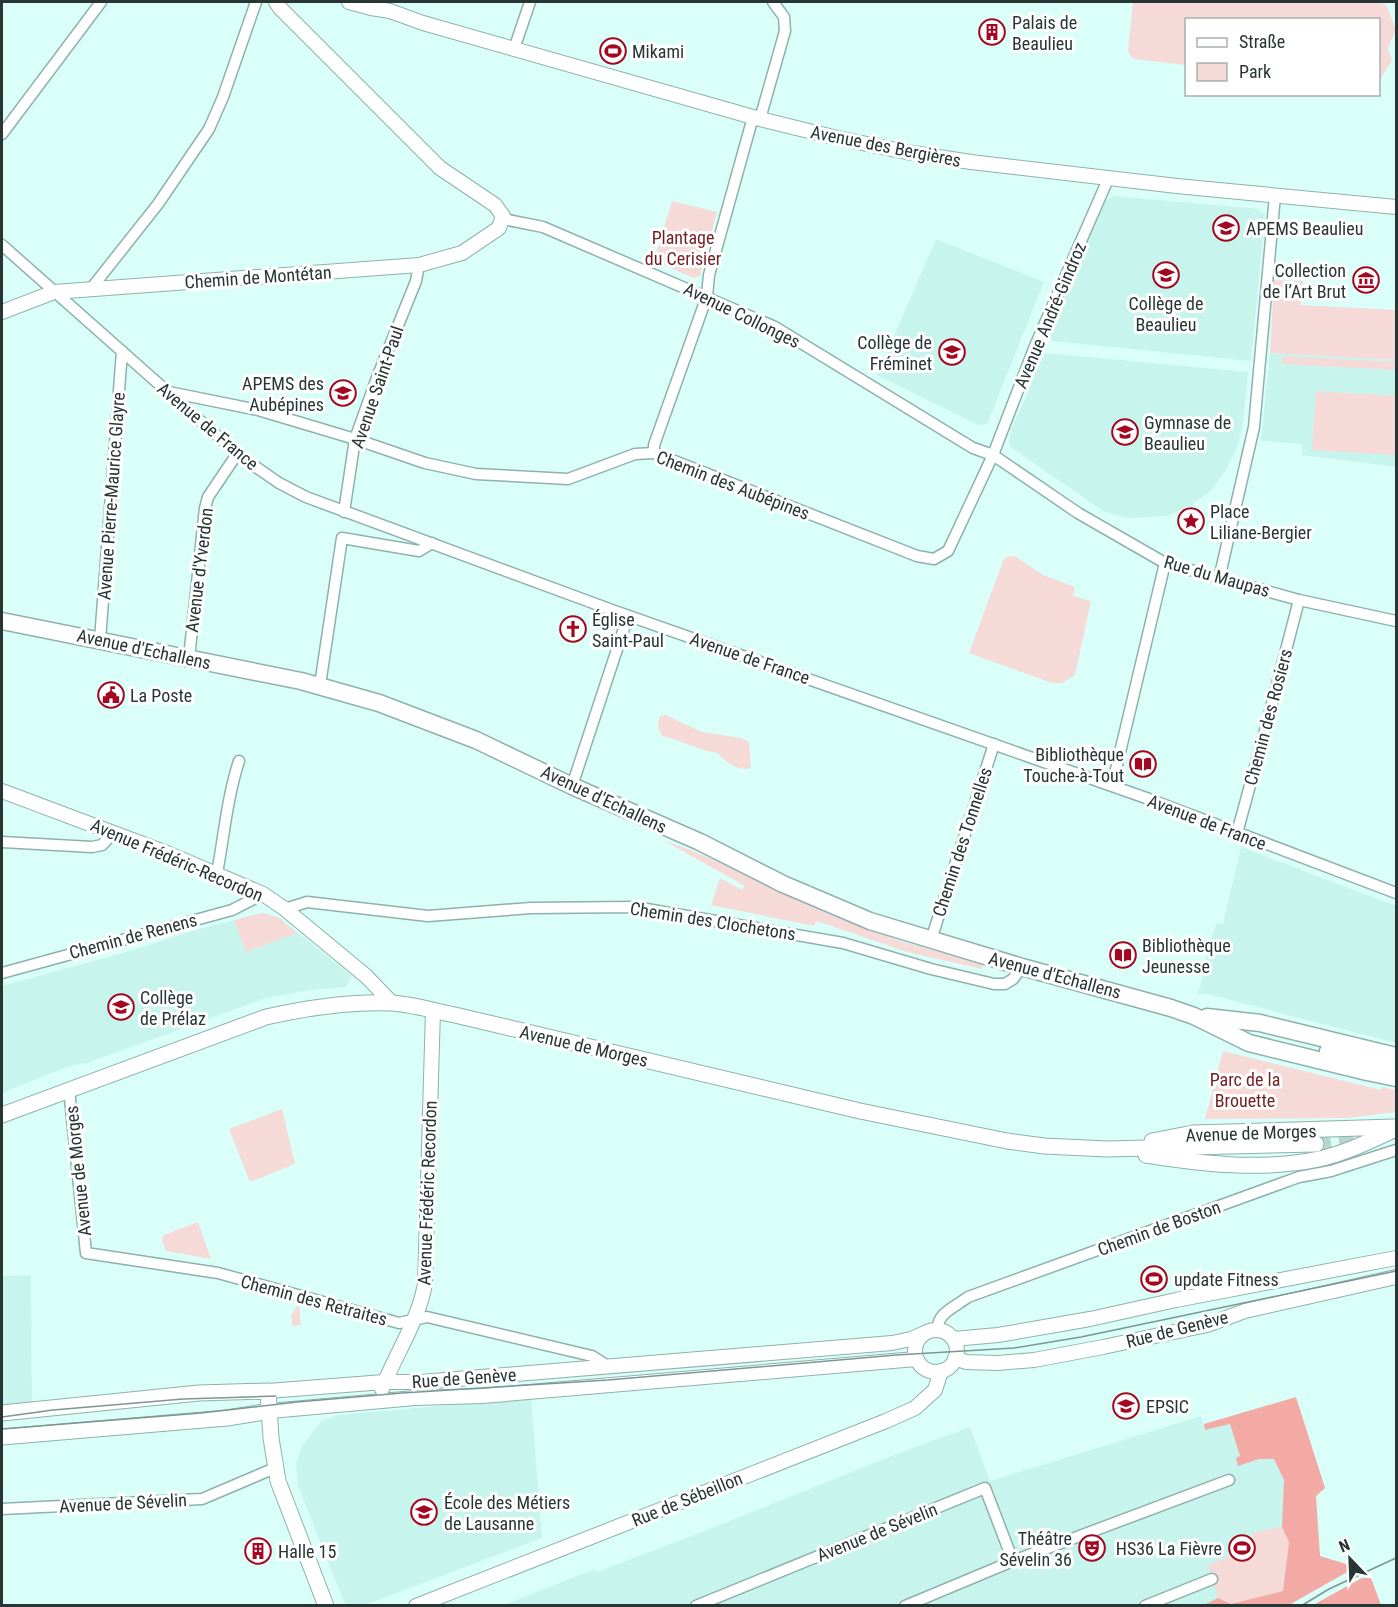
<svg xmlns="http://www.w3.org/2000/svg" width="1398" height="1607" font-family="'Roboto Condensed',sans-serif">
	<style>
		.built { fill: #c7f4ed }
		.green { fill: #f6dad8 }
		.forest { fill: #f3a9a4 }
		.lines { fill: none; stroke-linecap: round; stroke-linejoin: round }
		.secondary-tunnel { stroke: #b6d7d1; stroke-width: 15; stroke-dasharray: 15 8; stroke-linecap: butt }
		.minor-casing { stroke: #8eb1ac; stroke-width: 13 }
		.tertiary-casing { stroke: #8eb1ac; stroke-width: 16 }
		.secondary-casing { stroke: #8eb1ac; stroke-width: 17 }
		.primary-casing { stroke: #8eb1ac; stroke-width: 19 }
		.minor { stroke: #fff; stroke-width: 10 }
		.tertiary { stroke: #fff; stroke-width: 14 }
		.secondary { stroke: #fff; stroke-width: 15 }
		.primary { stroke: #fff; stroke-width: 16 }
		.tram { stroke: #7c9691; stroke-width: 1.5 }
		.labels { text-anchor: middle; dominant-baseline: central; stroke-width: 6; stroke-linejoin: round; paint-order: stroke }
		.poi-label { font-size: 18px; fill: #273633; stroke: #fff; text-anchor: start }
		.street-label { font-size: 18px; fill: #273633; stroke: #fff }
		.park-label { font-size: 18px; fill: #721d20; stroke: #fff }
	</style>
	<rect width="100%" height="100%" fill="#dafff9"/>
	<g class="built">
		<polygon points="1114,196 1259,209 1265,215 1251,361 1052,341 1048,332 1106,200"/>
		<polygon points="936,239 1044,282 988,422 983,425 978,425 877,375"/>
		<polygon points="1045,353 1248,372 1243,424 1237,448 1225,472 1210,491 1190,506 1168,516 1127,518 1103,511 1012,448 1009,444 1011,429 1024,402 1041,358"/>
		<polygon points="1270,353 1396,360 1396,467 1302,455 1302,444 1261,441"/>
		<polygon points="1241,847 1396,906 1396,1043 1207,994 1198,994 1203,976 1201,974 1216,924 1223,924"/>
		<polygon points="262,913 278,917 352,976 346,987 304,991 266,998 87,1063 69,1066 2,1093 2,986 130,951 192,931"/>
		<polygon points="31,1275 32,1406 2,1408 2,1276"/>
		<polygon points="531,1398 542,1538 365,1605 345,1604 298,1486 296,1464 302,1446 322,1421 337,1415"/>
		<polygon points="1201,1416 1205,1430 1230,1424 1240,1456 1259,1459 1274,1458 1284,1480 1282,1527 1289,1542 1218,1598 1204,1606 501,1606 595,1569 597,1572 702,1532 899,1453 970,1427 990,1481"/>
	</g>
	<g class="green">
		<polygon points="1133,2 1365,2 1386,4 1396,30 1388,48 1392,60 1379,82 1378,20 1186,20 1186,65 1133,59 1128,51"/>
		<polygon points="672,201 717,212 700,276 694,278 654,261"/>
		<polygon points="1274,280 1303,281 1301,305 1396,310 1396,360 1270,353"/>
		<polygon points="1282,356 1396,362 1396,370 1282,364"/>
		<polygon points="1316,391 1396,396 1396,455 1312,450"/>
		<polygon points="1015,556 1043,575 1075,587 1073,596 1091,601 1075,675 1062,683 1052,683 969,653 1003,561 1006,557"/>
		<path d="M 666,715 L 702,732 L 741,738 L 749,742 L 751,768 C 741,772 724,762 718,753 C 698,751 682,740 662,736 C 658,729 657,724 660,716 Z"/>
		<polygon points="663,840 698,853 829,914 900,941 983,964 982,969 907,952 817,921 814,926 711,905 720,878 742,890 745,886"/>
		<polygon points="262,913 278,917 297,933 246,952 234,920"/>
		<polygon points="1223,1051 1381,1090 1382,1087 1396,1090 1396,1112 1348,1118 1205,1119"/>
		<polygon points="282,1109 295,1164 250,1182 229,1129"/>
		<polygon points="198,1222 211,1259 166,1251 162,1240 164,1235"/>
		<polygon points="299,1303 301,1325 292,1326 291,1315"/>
		<polygon points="1282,1527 1289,1542 1283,1591 1231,1604 1218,1598 1208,1565 1256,1546 1251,1533"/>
	</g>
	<g class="forest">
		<polygon points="1296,1397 1325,1488 1316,1496 1320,1556 1356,1567 1289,1605 1204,1605 1218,1598 1231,1604 1283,1591 1289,1542 1282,1527 1284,1480 1274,1459 1259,1459 1238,1466 1236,1458 1240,1456 1230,1424 1205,1430 1204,1424"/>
		<polygon points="1362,1578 1371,1578 1381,1605 1313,1605"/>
	</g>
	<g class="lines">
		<polyline class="secondary-tunnel" points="1316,1144 1382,1133"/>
		<g class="minor-casing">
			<g id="minor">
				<polyline points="514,49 530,2"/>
				<polyline points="760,119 785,31 784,17 773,2"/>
				<polyline points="2,134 101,2"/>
				<polyline points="503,219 543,227 775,327 973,448 993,455 1078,513 1165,563 1299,600 1396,621"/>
				<polyline points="2,245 240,456 279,483 306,497 612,610 1149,799 1396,893"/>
				<polyline points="90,290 158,204 209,129 223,97 256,2"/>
				<polyline points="169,392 258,410 355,439 425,463 476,474 568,479 635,454 654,453 917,556 934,559 948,551 993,455 1035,346 1109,177"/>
				<polyline points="654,453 654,445 707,296 709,275 753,117"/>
				<polyline points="344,512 355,439 378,375 416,281 419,265"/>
				<polyline points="1219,579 1254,427 1275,195"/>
				<polyline points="100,640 122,351"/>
				<polyline points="189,658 205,508 208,497 237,454"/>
				<polyline points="320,685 342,538 419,551 432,543"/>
				<polyline points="572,786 628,616"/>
				<polyline points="1112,786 1165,563"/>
				<polyline points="1237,833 1267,723 1299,600"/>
				<polyline points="2,842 92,847 102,845 113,833"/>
				<path d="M 217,873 C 224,836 227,798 239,761"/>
				<polyline points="285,909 307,902 428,916 531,908 635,907 843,943 931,969 994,984 1005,984 1013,979 1022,967"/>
				<polyline points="931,940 994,744"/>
				<polyline points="2,973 232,910 263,894"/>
				<polyline points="69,1089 86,1253 218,1273 399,1323 427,1317 592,1356 609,1367"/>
				<path d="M 938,1330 C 936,1313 957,1306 968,1297 L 1299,1177 L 1331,1171 L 1396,1150"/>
				<polyline points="2,1509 202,1499 275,1468"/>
				<polyline points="696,1606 985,1488 1013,1561"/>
				<polyline points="905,1606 1013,1561 1229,1480"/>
				<polyline points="1145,1606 1212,1579"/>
			</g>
		</g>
		<g class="tertiary-casing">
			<g id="tertiary">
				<polyline points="349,2 371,8 390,11 423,23 760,119 833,137 906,152 971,162 1177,186 1396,207"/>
				<polyline points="2,312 54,292 419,265 462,253 499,228 503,216 495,205 440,168 280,8 276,2"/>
				<polyline points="2,791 167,853 263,894 285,909 366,976 392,1003"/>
				<circle cx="936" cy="1351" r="21"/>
				<polyline points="953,1339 998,1335 1090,1319 1176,1300 1396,1258"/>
				<polyline points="955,1358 966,1362 998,1363 1034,1360 1103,1347 1207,1325 1245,1311 1396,1277"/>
				<path d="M 382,1389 C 396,1353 418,1322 425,1284 L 433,1010"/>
				<polyline points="268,1391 384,1382 421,1382 892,1343 911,1339 925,1333"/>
				<polyline points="270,1411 415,1398 482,1396 916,1359"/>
				<polyline points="416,1606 886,1421 915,1408 935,1390 941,1371"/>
			</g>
		</g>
		<g class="secondary-casing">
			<g id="secondary">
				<path d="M 2,1115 L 266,1017 C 306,1008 349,1001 391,1003 C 412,1004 434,1011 455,1015 L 860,1111 L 1007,1141 L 1044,1146 L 1107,1149 L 1316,1144"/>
				<polyline points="1152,1141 1193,1133 1394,1127"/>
				<path d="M 1146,1155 C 1203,1164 1262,1171 1319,1159 C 1346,1153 1372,1140 1396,1129"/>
				<polyline points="2,1413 199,1393 268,1391 271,1438 278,1481 326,1606"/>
				<polyline points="2,1437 227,1418 270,1411"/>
			</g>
		</g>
		<g class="primary-casing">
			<g id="primary">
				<polyline points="2,621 301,681 379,703 476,740 572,786 700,842 783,884 870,921 1022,967 1171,1008 1194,1016 1249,1043 1367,1072 1396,1078"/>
				<polyline points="1207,1017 1260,1023 1396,1056"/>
				<polyline points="1328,1051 1391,1066"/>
			</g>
		</g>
		<use href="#minor" class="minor"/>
		<use href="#tertiary" class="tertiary"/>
		<use href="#secondary" class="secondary"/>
		<use href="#primary" class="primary"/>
		<g class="tram">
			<polyline points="2,1417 53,1410 183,1399 276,1396"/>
			<polyline points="2,1429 201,1413 297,1402 402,1393 608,1380 896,1355 1014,1348 1081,1337 1396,1271"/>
			<polyline points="1301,1606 1329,1589 1396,1558"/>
		</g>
	</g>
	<defs>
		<g id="building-ring" transform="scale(1.35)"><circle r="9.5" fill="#fff" stroke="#a40820" stroke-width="1.5"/><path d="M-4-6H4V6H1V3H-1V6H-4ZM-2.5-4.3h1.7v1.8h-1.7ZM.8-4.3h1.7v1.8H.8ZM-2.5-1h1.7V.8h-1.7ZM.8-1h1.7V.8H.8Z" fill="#a40820"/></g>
		<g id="stadium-ring" transform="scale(1.35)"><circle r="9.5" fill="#fff" stroke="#a40820" stroke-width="1.5"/><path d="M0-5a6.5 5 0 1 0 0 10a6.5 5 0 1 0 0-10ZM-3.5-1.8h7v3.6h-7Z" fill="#a40820"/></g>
		<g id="school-ring" transform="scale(1.35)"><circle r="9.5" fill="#fff" stroke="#a40820" stroke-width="1.5"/><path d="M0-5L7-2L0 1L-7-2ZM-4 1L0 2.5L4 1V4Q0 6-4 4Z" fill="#a40820"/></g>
		<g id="museum-ring" transform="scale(1.35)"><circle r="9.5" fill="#fff" stroke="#a40820" stroke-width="1.5"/><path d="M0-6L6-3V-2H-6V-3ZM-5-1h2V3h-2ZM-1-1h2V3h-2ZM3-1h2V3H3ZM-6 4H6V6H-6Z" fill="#a40820"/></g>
		<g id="sight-ring" transform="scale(1.35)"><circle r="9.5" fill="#fff" stroke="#a40820" stroke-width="1.5"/><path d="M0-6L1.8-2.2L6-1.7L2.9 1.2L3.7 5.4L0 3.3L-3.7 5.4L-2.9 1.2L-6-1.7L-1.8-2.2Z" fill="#a40820"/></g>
		<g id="church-ring" transform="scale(1.35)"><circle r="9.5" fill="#fff" stroke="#a40820" stroke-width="1.5"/><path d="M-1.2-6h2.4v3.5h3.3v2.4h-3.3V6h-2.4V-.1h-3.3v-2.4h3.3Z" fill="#a40820"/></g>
		<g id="civic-ring" transform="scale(1.35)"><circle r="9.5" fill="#fff" stroke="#a40820" stroke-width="1.5"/><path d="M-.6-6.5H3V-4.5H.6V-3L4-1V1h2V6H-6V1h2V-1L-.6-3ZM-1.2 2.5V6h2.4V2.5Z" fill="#a40820"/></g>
		<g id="library-ring" transform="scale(1.35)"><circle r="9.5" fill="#fff" stroke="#a40820" stroke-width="1.5"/><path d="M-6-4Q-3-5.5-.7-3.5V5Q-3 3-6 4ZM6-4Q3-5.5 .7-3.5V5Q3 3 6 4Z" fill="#a40820"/></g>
		<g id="university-ring" transform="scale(1.35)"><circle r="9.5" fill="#fff" stroke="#a40820" stroke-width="1.5"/><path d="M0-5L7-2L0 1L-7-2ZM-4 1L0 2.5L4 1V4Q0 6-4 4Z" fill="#a40820"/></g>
		<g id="theatre-ring" transform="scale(1.35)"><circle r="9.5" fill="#fff" stroke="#a40820" stroke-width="1.5"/><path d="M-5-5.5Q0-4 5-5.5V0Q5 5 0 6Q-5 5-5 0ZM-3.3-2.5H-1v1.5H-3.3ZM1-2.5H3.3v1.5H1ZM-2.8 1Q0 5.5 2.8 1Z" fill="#a40820"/></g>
	</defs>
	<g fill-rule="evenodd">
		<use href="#building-ring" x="992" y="32"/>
		<use href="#stadium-ring" x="613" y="51"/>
		<use href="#school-ring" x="1226" y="228"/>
		<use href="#school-ring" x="1166" y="275"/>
		<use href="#museum-ring" x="1366" y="280"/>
		<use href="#school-ring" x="952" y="352"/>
		<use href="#school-ring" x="343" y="393"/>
		<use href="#school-ring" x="1125" y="432"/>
		<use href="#sight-ring" x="1191" y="521"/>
		<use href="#church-ring" x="573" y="629"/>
		<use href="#civic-ring" x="111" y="695"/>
		<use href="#library-ring" x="1143" y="764"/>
		<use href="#library-ring" x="1123" y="955"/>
		<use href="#school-ring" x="121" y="1007"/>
		<use href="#stadium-ring" x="1154" y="1279"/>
		<use href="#university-ring" x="1126" y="1406"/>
		<use href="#university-ring" x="424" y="1512"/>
		<use href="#theatre-ring" x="1092" y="1548"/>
		<use href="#stadium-ring" x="1242" y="1548"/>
		<use href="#building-ring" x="258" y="1551"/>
	</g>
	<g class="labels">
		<g class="poi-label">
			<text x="1012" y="22">Palais de<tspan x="1012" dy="21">Beaulieu</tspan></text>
			<text x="632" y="51">Mikami</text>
			<text x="1246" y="228">APEMS Beaulieu</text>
			<text x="1346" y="270" text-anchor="end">Collection<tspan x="1346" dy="21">de l’Art Brut</tspan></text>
			<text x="1166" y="303" text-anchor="middle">Collège de<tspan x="1166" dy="21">Beaulieu</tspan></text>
			<text x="932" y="342" text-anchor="end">Collège de<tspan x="932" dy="21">Fréminet</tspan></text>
			<text x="324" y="383" text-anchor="end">APEMS des<tspan x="324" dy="21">Aubépines</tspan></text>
			<text x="1144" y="422">Gymnase de<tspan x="1144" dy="21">Beaulieu</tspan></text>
			<text x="1210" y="511">Place<tspan x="1210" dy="21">Liliane-Bergier</tspan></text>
			<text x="592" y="619">Église<tspan x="592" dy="21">Saint-Paul</tspan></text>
			<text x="130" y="695">La Poste</text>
			<text x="1124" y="754" text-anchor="end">Bibliothèque<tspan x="1124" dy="21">Touche-à-Tout</tspan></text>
			<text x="1142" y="945">Bibliothèque<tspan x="1142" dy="21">Jeunesse</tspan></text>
			<text x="140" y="997">Collège<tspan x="140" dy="21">de Prélaz</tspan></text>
			<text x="1174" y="1279">update Fitness</text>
			<text x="1146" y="1406">EPSIC</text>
			<text x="444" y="1502">École des Métiers<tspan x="444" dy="21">de Lausanne</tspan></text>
			<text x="1072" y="1538" text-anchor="end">Théâtre<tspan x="1072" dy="21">Sévelin 36</tspan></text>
			<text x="1222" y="1548" text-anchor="end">HS36 La Fièvre</text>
			<text x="278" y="1551">Halle 15</text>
		</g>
		<g class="street-label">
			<text transform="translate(886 146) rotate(11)">Avenue des Bergières</text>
			<text transform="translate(258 277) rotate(-4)">Chemin de Montétan</text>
			<text transform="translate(742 315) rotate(26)">Avenue Collonges</text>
			<text transform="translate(1050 315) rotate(-67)">Avenue André-Gindroz</text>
			<text transform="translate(377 387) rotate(-71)">Avenue Saint-Paul</text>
			<text transform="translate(208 426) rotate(40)">Avenue de France</text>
			<text transform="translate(733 485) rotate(21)">Chemin des Aubépines</text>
			<text transform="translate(111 496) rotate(-86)">Avenue Pierre-Maurice Glayre</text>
			<text transform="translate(199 570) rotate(-83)">Avenue d'Yverdon</text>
			<text transform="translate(1217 576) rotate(16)">Rue du Maupas</text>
			<text transform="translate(144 649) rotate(12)">Avenue d'Echallens</text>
			<text transform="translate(750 658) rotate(19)">Avenue de France</text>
			<text transform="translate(1268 717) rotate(-75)">Chemin des Rosiers</text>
			<text transform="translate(604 799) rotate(25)">Avenue d'Echallens</text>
			<text transform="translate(1207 822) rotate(21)">Avenue de France</text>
			<text transform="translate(962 842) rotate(-72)">Chemin des Tonnelles</text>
			<text transform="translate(177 860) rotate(23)">Avenue Frédéric-Recordon</text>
			<text transform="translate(713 921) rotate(9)">Chemin des Clochetons</text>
			<text transform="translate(133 936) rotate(-15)">Chemin de Renens</text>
			<text transform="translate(1055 975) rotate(15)">Avenue d'Echallens</text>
			<text transform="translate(584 1046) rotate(13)">Avenue de Morges</text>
			<text transform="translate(1251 1133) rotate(-2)">Avenue de Morges</text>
			<text transform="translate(78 1171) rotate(-96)">Avenue de Morges</text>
			<text transform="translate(427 1193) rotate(-88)">Avenue Frédéric Recordon</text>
			<text transform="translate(1159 1228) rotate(-20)">Chemin de Boston</text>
			<text transform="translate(314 1300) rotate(15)">Chemin des Retraites</text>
			<text transform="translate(1177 1329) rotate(-14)">Rue de Genève</text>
			<text transform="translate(464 1378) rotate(-4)">Rue de Genève</text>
			<text transform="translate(687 1499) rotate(-22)">Rue de Sébeillon</text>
			<text transform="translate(123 1503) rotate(-3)">Avenue de Sévelin</text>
			<text transform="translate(877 1532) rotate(-22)">Avenue de Sévelin</text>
		</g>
		<g class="park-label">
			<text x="683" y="237">Plantage<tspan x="683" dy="21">du Cerisier</tspan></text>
			<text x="1245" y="1079">Parc de la<tspan x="1245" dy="21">Brouette</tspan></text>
		</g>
	</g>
	<rect width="1398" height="1607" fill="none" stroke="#273633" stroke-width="6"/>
	<rect x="1185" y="18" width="195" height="78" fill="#ffffff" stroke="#a9afad" stroke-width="1.5"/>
	<rect x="1197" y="38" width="30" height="9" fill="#ffffff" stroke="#a9afad" stroke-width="1.5"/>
	<text x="1239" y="48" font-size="18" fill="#273633">Straße</text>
	<rect x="1197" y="63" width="30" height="18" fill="#f6dad8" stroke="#a9afad" stroke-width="1.5"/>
	<text x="1239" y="78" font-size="18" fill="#273633">Park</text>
	<g transform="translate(1350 1559) rotate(337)" stroke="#ffffff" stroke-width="4.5" paint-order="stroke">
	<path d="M0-4.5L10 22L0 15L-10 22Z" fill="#273633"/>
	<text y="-9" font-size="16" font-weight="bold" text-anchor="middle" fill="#273633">N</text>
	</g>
</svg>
